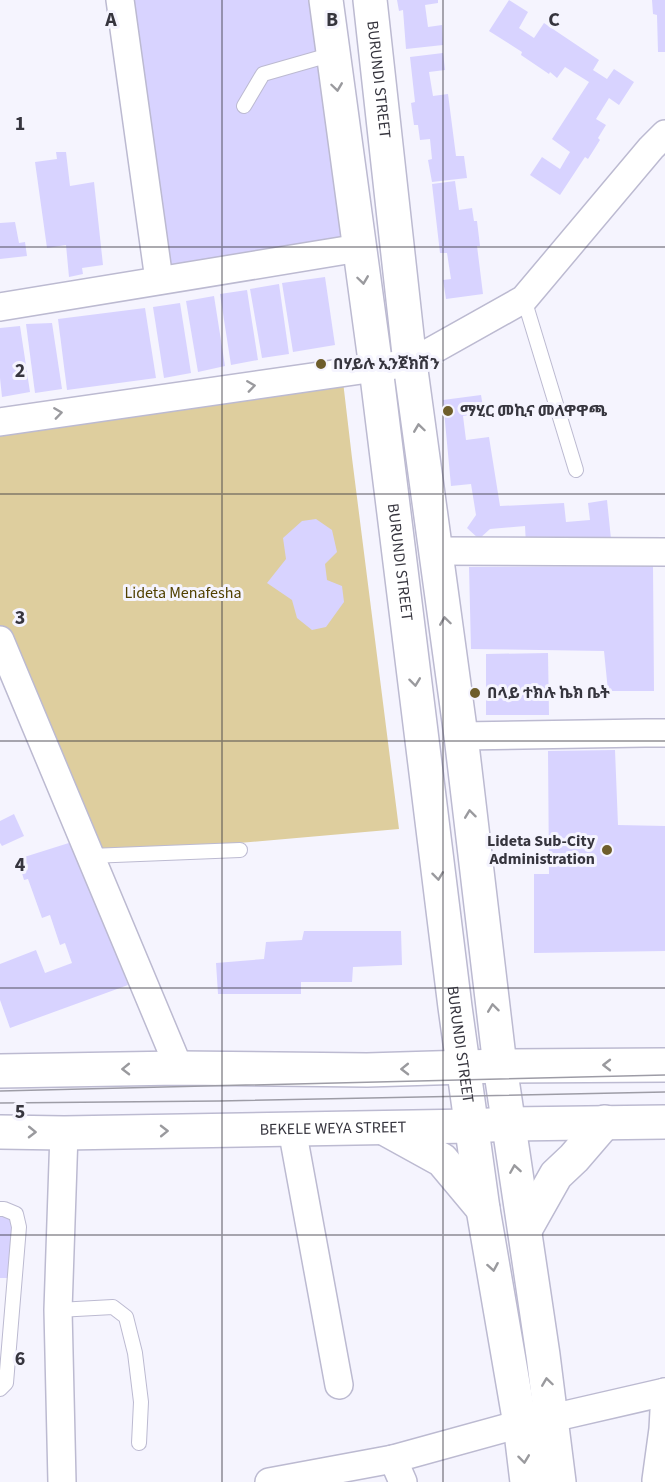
<svg xmlns="http://www.w3.org/2000/svg" width="665" height="1482" font-family="'Source Sans 3','Noto Sans Ethiopic',sans-serif">
	<style>
		.green { fill: #dece9e }
		.building { fill: #d8d3ff }
		.lines { fill: none; stroke-linecap: round; stroke-linejoin: round }
		.lane-casing { stroke: #bcbad1; stroke-width: 16 }
		.street-casing { stroke: #bcbad1; stroke-width: 30 }
		.primary-casing { stroke: #bcbad1; stroke-width: 36 }
		.lane { stroke: #fff; stroke-width: 14 }
		.street { stroke: #fff; stroke-width: 27 }
		.primary { stroke: #fff; stroke-width: 33 }
		.tram { stroke: #9d9ca6; stroke-width: 1.5 }
		.oneway { stroke: #9a9a9e }
		.grid { fill: none; stroke: #36353e; stroke-width: 1.5; stroke-opacity: 0.55 }
		.poi-dot { fill: #6e5e2b; stroke: #f5f4fe; stroke-width: 2 }
		.labels { text-anchor: middle; dominant-baseline: central; stroke-width: 6; stroke-linejoin: round; paint-order: stroke }
		.street-label { font-size: 16px; fill: #36353e; stroke: #f5f4fe }
		.poi-label { font-size: 16px; font-weight: bold; fill: #36353e; stroke: #f5f4fe; text-anchor: start }
		.park-label { font-size: 16px; fill: #514000; stroke: #f5f4fe }
		.grid-label { font-size: 20px; text-anchor: middle; font-weight: bold; fill: #36353e; stroke: #f5f4fe; stroke-width: 6; stroke-linejoin: round; paint-order: stroke }
	</style>
	<rect width="100%" height="100%" fill="#f5f4fe"/>
	<polygon class="green" points="342,373 352,458 399,829 90,856 0,632 0,422"/>
	<g class="building">
		<polygon points="133,0 317,0 352,243 167,273"/>
		<polygon points="397,0 438,0 438,3 425,5 428,27 442,25 443,45 406,49 403,10 399,11"/>
		<polygon points="509,0 528,12 519,28 534,38 544,23 599,60 593,70 607,79 614,69 634,82 619,105 609,98 596,119 606,125 598,138 600,140 588,159 585,157 560,195 530,175 542,157 560,169 570,152 552,139 589,82 565,67 557,78 550,72 549,74 521,55 522,52 489,31"/>
		<polygon points="652,0 665,0 665,52 658,52 657,15 653,14"/>
		<polygon points="443,53 445,70 429,72 433,96 448,94 456,156 464,156 467,178 432,182 428,160 432,159 430,139 420,140 418,125 414,125 411,103 415,102 410,57"/>
		<polygon points="56,152 66,152 70,186 94,182 103,265 82,268 83,274 69,277 66,245 47,248 35,162 57,159"/>
		<polygon points="455,181 459,210 472,208 474,221 477,221 480,246 477,246 483,294 446,299 443,280 451,279 447,253 440,253 432,184"/>
		<polygon points="15,222 19,243 25,242 27,256 0,259 0,223"/>
		<polygon points="325,277 335,345 293,352 282,283"/>
		<polygon points="279,284 289,354 262,358 250,289"/>
		<polygon points="247,290 258,360 231,365 220,294"/>
		<polygon points="214,296 225,366 198,372 186,301"/>
		<polygon points="180,303 191,373 164,378 153,307"/>
		<polygon points="145,308 156,378 67,390 58,319"/>
		<polygon points="52,323 62,389 35,393 26,324"/>
		<polygon points="20,326 30,392 2,397 0,378 0,328"/>
		<polygon points="481,395 484,413 463,416 466,440 489,437 500,506 564,503 566,522 590,520 588,503 607,500 611,539 526,545 525,526 490,529 479,539 467,528 476,515 471,484 451,486 443,400"/>
		<polygon points="316,519 332,530 337,552 325,564 327,580 342,586 344,602 326,627 312,630 297,618 292,600 267,583 286,559 283,538 302,521"/>
		<polygon points="653,566 654,691 608,691 604,651 471,649 469,567"/>
		<polygon points="548,653 549,715 486,715 486,654"/>
		<polygon points="615,750 618,825 665,826 665,951 534,953 534,874 549,874 548,751"/>
		<polygon points="14,814 24,836 2,846 0,843 0,821"/>
		<polygon points="72,842 128,985 10,1028 0,1000 0,964 36,950 45,973 72,963 65,943 60,945 50,915 42,918 28,879 24,880 18,859"/>
		<polygon points="304,931 401,931 402,965 353,967 352,982 301,982 301,994 218,994 216,963 264,959 266,942 302,940"/>
		<polygon points="0,1215 12,1215 14,1278 0,1278"/>
	</g>
	<g class="lines">
		<g class="lane-casing">
			<g id="lane">
				<polyline points="244,106 263,74 333,54"/>
				<polyline points="524,299 576,470"/>
				<polyline points="90,856 240,850"/>
				<polyline points="0,1209 4,1209 16,1214 19,1227 6,1383 0,1389"/>
				<polyline points="58,1310 113,1307 126,1317 135,1353 141,1402 139,1443"/>
			</g>
		</g>
		<g class="street-casing">
			<g id="street">
				<polyline points="120,0 159,280"/>
				<polyline points="0,307 359,248"/>
				<polyline points="0,422 410,363 524,299 651,148 665,134"/>
				<polyline points="436,551 665,552"/>
				<polyline points="0,640 179,1068"/>
				<polyline points="461,736 645,733 665,733"/>
				<polyline points="292,1129 339,1385"/>
				<polyline points="552,1418 665,1392"/>
				<polyline points="656,1480 663,1429 665,1392"/>
				<polyline points="62,1482 58,1310 64,1133"/>
				<polyline points="269,1482 393,1459"/>
				<polyline points="403,1482 393,1459 520,1424"/>
			</g>
		</g>
		<g class="primary-casing">
			<g id="primary">
				<path id="s1" d="M 326,0 L 376,368 L 455,1007 L 483,1209 L 520,1424 L 527,1482"/>
				<path id="s2" d="M 370,0 L 410,363 L 461,736 L 500,1066 L 543,1355 L 559,1482"/>
				<polyline points="0,1071 179,1068 367,1070 500,1066 665,1065"/>
				<polyline points="384,1128 442,1160 483,1209"/>
				<path id="s3" d="M 0,1132 L 64,1133 L 471,1126 L 509,1124 L 665,1122"/>
				<polyline points="525,1230 556,1175 574,1158 605,1122"/>
			</g>
		</g>
		<use href="#lane" class="lane"/>
		<use href="#street" class="street"/>
		<use href="#primary" class="primary"/>
		<g class="tram">
			<polyline points="0,1091 665,1075"/>
			<polyline points="0,1103 219,1101 665,1092"/>
		</g>
	</g>
	<defs><path id="oneway-chevron" d="M-2-3.5L2.5 0L-2 3.5" fill="none" stroke-width="1.6" stroke-linecap="round" stroke-linejoin="round" transform="scale(1.5)"/></defs>
	<g class="oneway">
		<use href="#oneway-chevron" transform="translate(337 87) rotate(82)"/>
		<use href="#oneway-chevron" transform="translate(363 280) rotate(82)"/>
		<use href="#oneway-chevron" transform="translate(251 386) rotate(-8)"/>
		<use href="#oneway-chevron" transform="translate(58 413) rotate(-8)"/>
		<use href="#oneway-chevron" transform="translate(419 428) rotate(-98)"/>
		<use href="#oneway-chevron" transform="translate(445 621) rotate(-98)"/>
		<use href="#oneway-chevron" transform="translate(415 682) rotate(83)"/>
		<use href="#oneway-chevron" transform="translate(470 814) rotate(-97)"/>
		<use href="#oneway-chevron" transform="translate(438 876) rotate(83)"/>
		<use href="#oneway-chevron" transform="translate(493 1008) rotate(-97)"/>
		<use href="#oneway-chevron" transform="translate(607 1065) rotate(180)"/>
		<use href="#oneway-chevron" transform="translate(126 1069) rotate(179)"/>
		<use href="#oneway-chevron" transform="translate(405 1069) rotate(179)"/>
		<use href="#oneway-chevron" transform="translate(164 1131) rotate(-1)"/>
		<use href="#oneway-chevron" transform="translate(32 1132) rotate(1)"/>
		<use href="#oneway-chevron" transform="translate(515 1169) rotate(-99)"/>
		<use href="#oneway-chevron" transform="translate(493 1267) rotate(80)"/>
		<use href="#oneway-chevron" transform="translate(547 1382) rotate(-98)"/>
		<use href="#oneway-chevron" transform="translate(524 1459) rotate(83)"/>
	</g>
	<path class="grid" d="M 222,0 L 222,1482M 443,0 L 443,1482M 0,247 L 665,247M 0,494 L 665,494M 0,741 L 665,741M 0,988 L 665,988M 0,1235 L 665,1235"/>
	<g class="poi-dot">
		<circle cx="321" cy="364" r="6"/>
		<circle cx="448" cy="411" r="6"/>
		<circle cx="475" cy="693" r="6"/>
		<circle cx="607" cy="850" r="6"/>
	</g>
	<g class="labels">
		<g class="street-label">
			<text stroke="none"><textPath href="#s2" startOffset="80">BURUNDI STREET</textPath></text>
			<text stroke="none"><textPath href="#s1" startOffset="567">BURUNDI STREET</textPath></text>
			<text stroke="none"><textPath href="#s1" startOffset="1053">BURUNDI STREET</textPath></text>
			<text stroke="none"><textPath href="#s3" startOffset="333">BEKELE WEYA STREET</textPath></text>
		</g>
		<g class="poi-label">
			<text x="333" y="364">በሃይሉ ኢንጀክሽን</text>
			<text x="460" y="411">ማሂር መኪና መለዋዋጫ</text>
			<text x="487" y="693">በላይ ተክሉ ኬክ ቤት</text>
			<text x="595" y="841" text-anchor="end">Lideta Sub-City<tspan x="595" dy="18">Administration</tspan></text>
		</g>
		<g class="park-label">
			<text x="183" y="593">Lideta Menafesha</text>
		</g>
	</g>
	<g class="grid-label">
		<text x="111" y="26">A</text>
		<text x="332" y="26">B</text>
		<text x="554" y="26">C</text>
		<text x="20" y="130">1</text>
		<text x="20" y="377">2</text>
		<text x="20" y="624">3</text>
		<text x="20" y="871">4</text>
		<text x="20" y="1118">5</text>
		<text x="20" y="1365">6</text>
	</g>
</svg>
